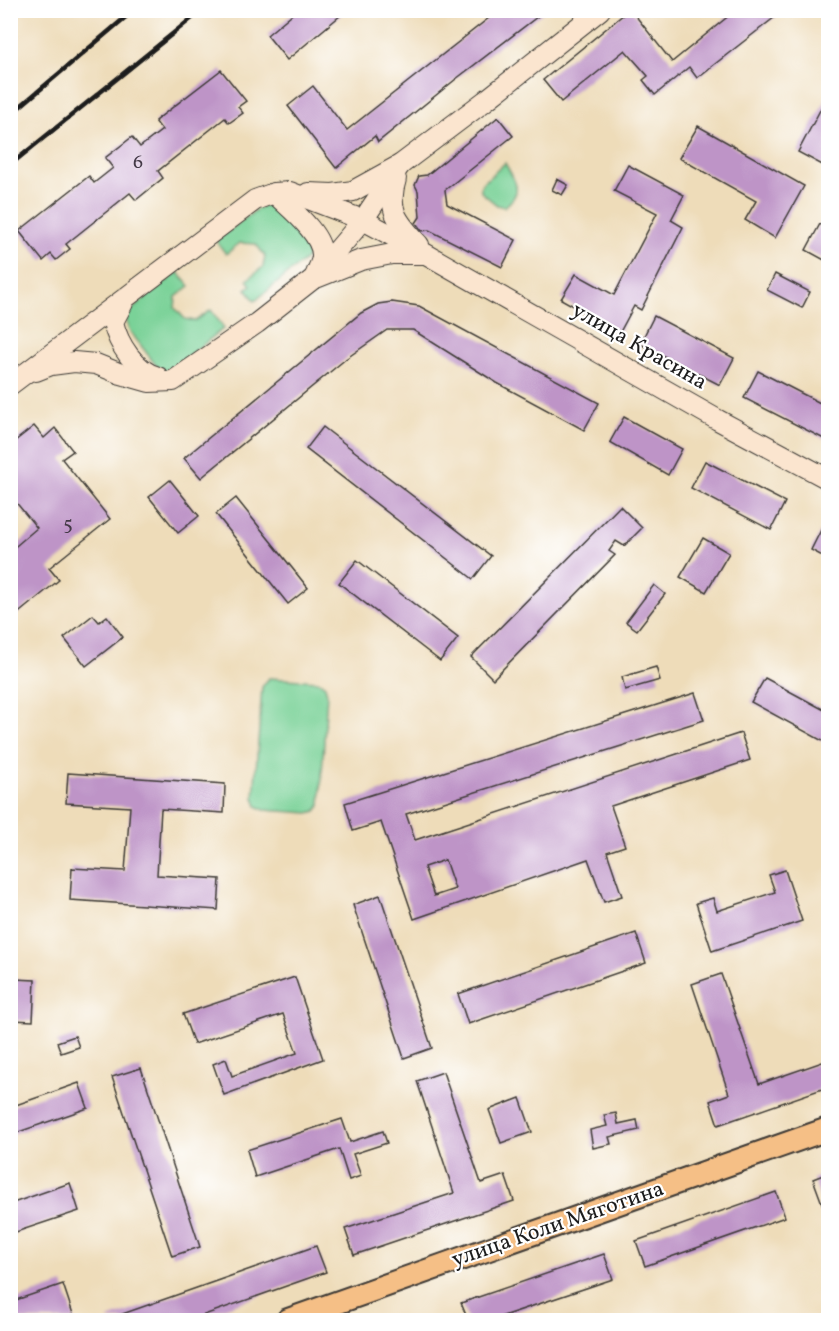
<svg xmlns="http://www.w3.org/2000/svg" width="839" height="1331" font-family="Vollkorn,serif">
	<style>
		.green { fill: #7ad298; stroke: #4b775a; stroke-width: 1.5 }
		.building { fill: #be94c7; fill-rule: evenodd }
		.lines { fill: none; stroke-linecap: round; stroke-linejoin: round }
		.secondary-casing { stroke: #3c3934; stroke-width: 22 }
		.primary-casing { stroke: #3c3934; stroke-width: 26 }
		.secondary { stroke: #fbe5cf; stroke-width: 20 }
		.primary { stroke: #f5bf86; stroke-width: 22 }
		.rail { stroke: #1c1c1c; stroke-width: 4.5 }
		.labels { text-anchor: middle; dominant-baseline: central; stroke-width: 4.5; stroke-linejoin: round; paint-order: stroke }
		.number-label { font-size: 20px; fill: #443a47 }
		.street-label { font-size: 22px; fill: #1c1c1c; stroke: #fff }
	</style>
	<rect width="100%" height="100%" fill="#fff"/>
	<filter id="ink" filterUnits="userSpaceOnUse"><feTurbulence type="fractalNoise" baseFrequency=".0167" numOctaves="2"/><feDisplacementMap in="SourceGraphic" scale="12" xChannelSelector="R" yChannelSelector="G"/><feConvolveMatrix kernelMatrix="1 2 1 2 8 2 1 2 1" color-interpolation-filters="sRGB"/></filter>
	<filter id="wash" filterUnits="userSpaceOnUse"><feTurbulence type="fractalNoise" baseFrequency=".008" numOctaves="4" result="noise"/><feDisplacementMap in="SourceGraphic" scale="24" xChannelSelector="R" yChannelSelector="G"/><feGaussianBlur stdDeviation="1.35" result="paint"/><feColorMatrix in="noise" values="0 0 0 0 0 0 0 0 0 0 0 0 0 0 0 0 0 1.4 0 .05"/><feComposite in="paint" operator="in"/></filter>
	<g filter="url(#wash)">
		<rect width="100%" height="100%" fill="#eedcb9"/>
		<g class="green">
			<path d="M 505,163 C 515,181 525,192 504,207 L 497,205 L 481,192 L 481,185 Z"/>
			<polygon points="268,205 274,208 309,249 307,258 255,301 246,289 251,285 247,280 263,267 265,256 256,244 240,243 226,254 216,241 260,207"/>
			<polygon points="178,272 190,286 176,297 175,308 185,319 195,321 211,310 224,328 171,370 164,371 158,368 129,330 126,319 130,311"/>
			<polygon points="269,678 318,681 325,686 327,693 320,806 316,811 309,813 264,810 257,806 254,798 262,687"/>
		</g>
		<g id="blocks">
			<g class="building">
				<polygon points="297,10 347,10 287,60 267,35"/>
				<polygon points="499,10 546,10 456,79 378,142 375,136 336,168 288,106 313,86 347,130"/>
				<polygon points="629,10 631,10 672,62 736,10 784,10 697,78 689,67 655,95 643,80 648,76 625,50 561,102 543,80"/>
				<polygon points="221,70 246,101 238,107 243,113 229,123 225,118 158,171 163,178 136,200 130,193 66,244 70,249 56,260 51,254 43,261 19,231 89,176 94,183 113,168 105,158 132,137 140,147 162,130 155,121"/>
				<polygon points="828,95 828,168 798,152"/>
				<polygon points="498,117 513,136 445,190 447,204 516,240 502,267 429,230 422,231 416,223 420,217 418,191 415,185 419,176 427,175"/>
				<polygon points="698,126 804,186 775,238 745,220 756,201 679,158"/>
				<polygon points="628,165 684,195 671,220 683,227 641,310 634,306 620,332 561,299 576,274 614,295 657,213 614,191"/>
				<polygon points="557,179 568,185 562,195 552,190"/>
				<polygon points="820,224 828,229 828,262 806,250"/>
				<polygon points="775,274 810,292 802,308 767,290"/>
				<polygon points="392,302 419,306 599,403 584,430 497,383 413,330 387,330 347,358 201,478 184,458 361,313 378,304"/>
				<polygon points="654,316 734,358 720,385 640,344"/>
				<polygon points="758,371 828,407 828,431 824,439 744,398"/>
				<polygon points="624,417 682,449 668,475 610,442"/>
				<polygon points="34,426 44,438 55,428 73,451 62,459 110,519 49,568 59,580 10,620 10,551 37,528 10,495 10,445"/>
				<polygon points="323,427 491,556 473,579 306,449"/>
				<polygon points="705,461 785,502 771,530 691,488"/>
				<polygon points="170,480 199,516 178,533 149,497"/>
				<polygon points="236,498 308,588 288,604 216,514"/>
				<polygon points="620,506 642,528 624,546 616,541 609,551 615,555 493,679 471,657"/>
				<polygon points="828,516 828,559 811,550"/>
				<polygon points="703,538 729,553 706,592 680,577"/>
				<polygon points="357,560 458,638 440,661 339,583"/>
				<polygon points="654,585 665,594 637,630 626,622"/>
				<polygon points="93,615 99,622 107,616 123,637 86,666 64,638"/>
				<polygon points="656,667 660,680 625,690 622,677"/>
				<polygon points="765,678 828,712 828,744 751,702"/>
				<path d="M 695,693 L 704,720 L 406,814 L 415,840 L 741,733 L 750,760 L 611,806 L 625,846 L 607,852 L 622,896 L 604,902 L 588,859 L 414,919 L 381,822 L 353,831 L 345,803 ZM 445,860 L 455,889 L 434,896 L 424,867 Z"/>
				<polygon points="68,773 225,784 224,813 161,809 157,875 220,879 218,910 70,900 72,868 125,871 130,807 66,803"/>
				<polygon points="785,870 802,921 712,951 696,903 713,898 717,911 775,892 769,875"/>
				<polygon points="380,895 432,1048 404,1058 353,905"/>
				<polygon points="636,933 646,963 468,1024 458,994"/>
				<polygon points="721,974 759,1084 828,1060 828,1087 718,1125 710,1101 729,1094 692,984"/>
				<polygon points="295,977 323,1059 224,1095 213,1064 226,1059 232,1076 297,1053 283,1014 194,1044 183,1014"/>
				<polygon points="14,979 35,980 33,1021 12,1020"/>
				<polygon points="75,1036 79,1047 61,1053 57,1042"/>
				<polygon points="141,1068 200,1247 172,1256 112,1077"/>
				<polygon points="443,1072 481,1183 505,1175 514,1201 354,1255 345,1229 454,1193 417,1081"/>
				<polygon points="79,1083 88,1108 10,1135 10,1107"/>
				<polygon points="520,1098 532,1132 501,1143 489,1110"/>
				<polygon points="616,1113 618,1124 637,1120 639,1130 609,1137 611,1144 593,1148 590,1130 607,1126 604,1115"/>
				<polygon points="342,1119 350,1142 383,1131 387,1143 353,1154 361,1176 349,1180 339,1149 255,1177 247,1150"/>
				<polygon points="828,1173 828,1216 827,1217 813,1179"/>
				<polygon points="70,1183 79,1211 10,1234 10,1204"/>
				<polygon points="776,1192 785,1217 645,1266 636,1241"/>
				<polygon points="316,1246 326,1272 190,1320 108,1320 108,1319"/>
				<polygon points="604,1254 613,1279 491,1320 468,1320 461,1303"/>
				<polygon points="63,1284 75,1320 10,1320 10,1302"/>
			</g>
		</g>
	</g>
	<g filter="url(#ink)">
		<use href="#blocks" fill-opacity="0" stroke="#3c3934" stroke-width="1.5"/>
		<g class="lines">
			<g class="secondary-casing">
				<g id="secondary">
					<path d="M 396,179 C 386,211 399,223 419,245"/>
					<path d="M 274,193 C 289,208 323,234 322,256 C 322,262 318,268 316,274"/>
					<polyline points="308,193 333,194 353,191 400,165 485,101 600,10"/>
					<polyline points="316,278 361,260 392,254 423,254"/>
					<path d="M 123,303 L 113,322 C 118,344 135,371 158,377"/>
					<polyline points="36,371 51,365 74,362 96,364 121,374 149,382 173,381 257,323 313,279 363,220 400,165"/>
					<polyline points="10,385 255,200 274,193 290,192 363,220 426,254 718,420 828,479"/>
				</g>
			</g>
			<g class="primary-casing">
				<polyline id="primary" points="288,1320 828,1129"/>
			</g>
			<use href="#secondary" class="secondary"/>
			<use href="#primary" class="primary"/>
			<g class="rail">
				<polyline points="10,115 134,10"/>
				<polyline points="10,165 202,10"/>
			</g>
		</g>
	</g>
	<g class="labels">
		<g class="number-label">
			<text x="138" y="163">6</text>
			<text x="68" y="525">5</text>
		</g>
		<g class="street-label">
			<text transform="translate(639 347) rotate(30)">улица Красина</text>
			<text transform="translate(558 1225) rotate(-19)">улица Коли Мяготина</text>
		</g>
	</g>
	<rect width="839" height="1331" fill="none" stroke="#fff" stroke-width="36"/>
</svg>
